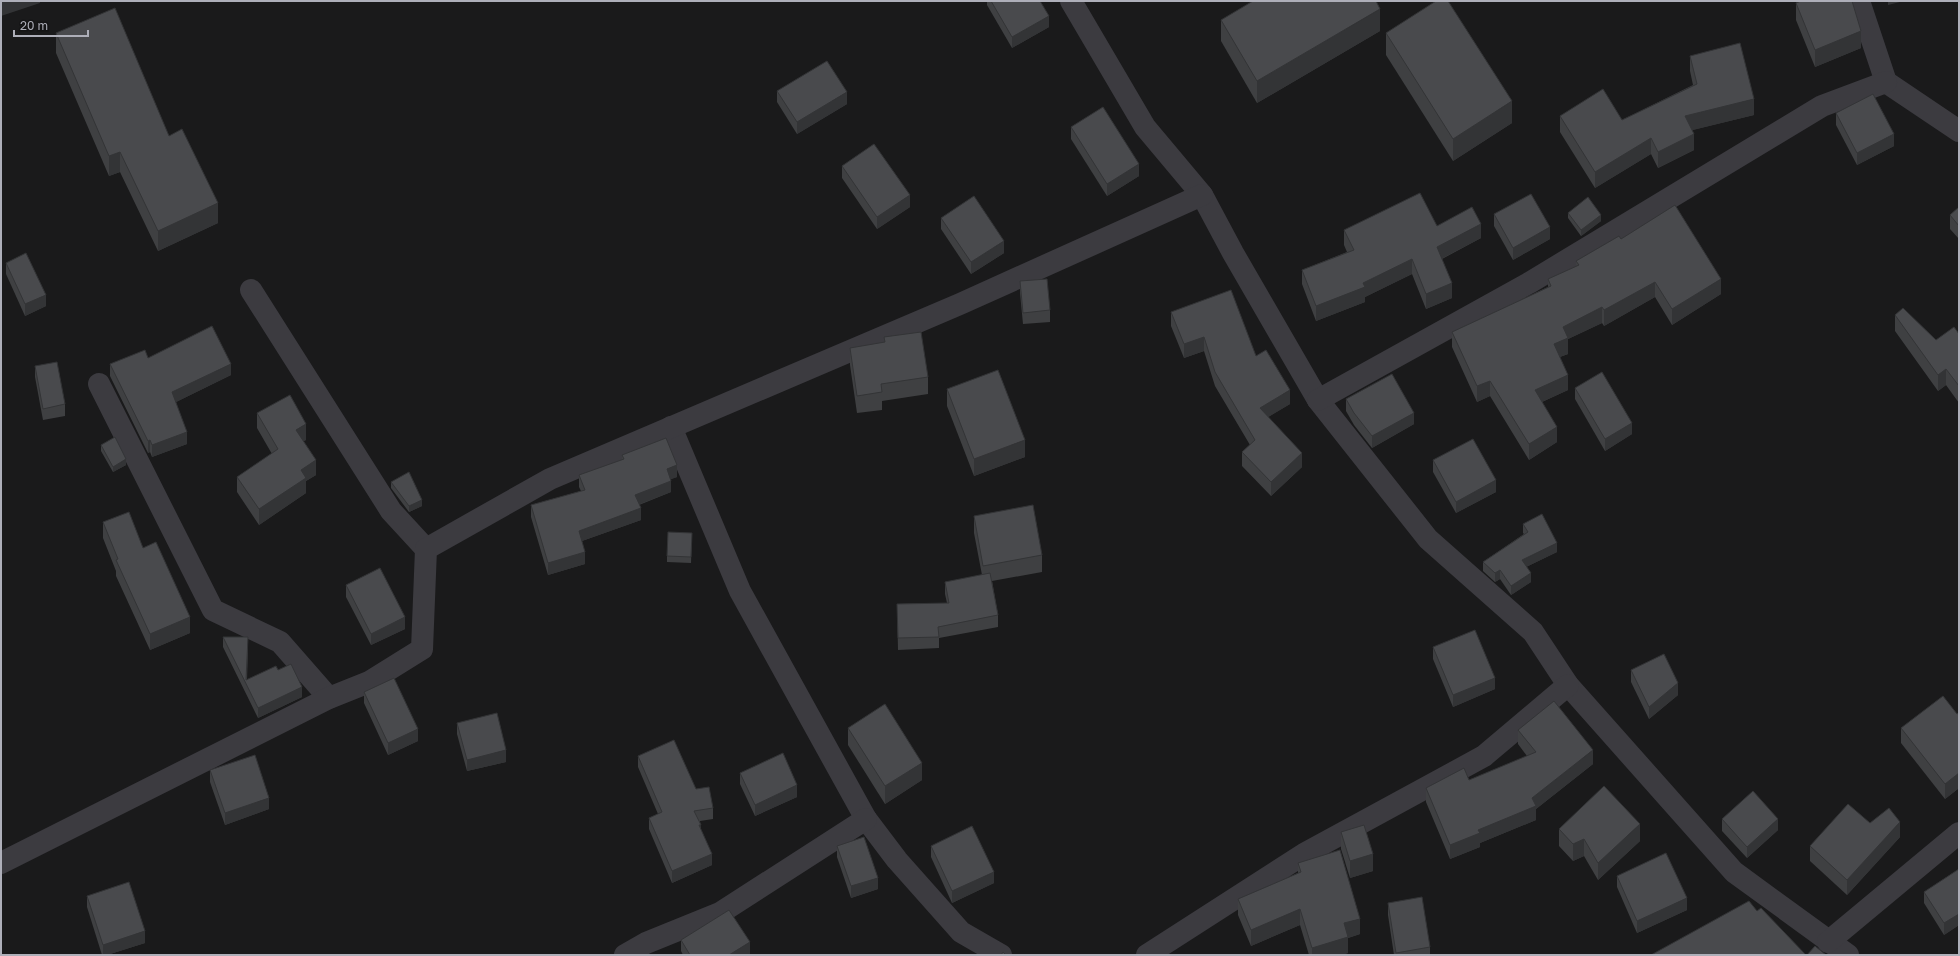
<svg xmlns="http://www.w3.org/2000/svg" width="1960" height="956" font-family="'Golos Text',sans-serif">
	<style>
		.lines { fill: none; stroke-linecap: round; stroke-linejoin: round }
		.street { stroke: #3c3b40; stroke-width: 22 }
		.wall { fill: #3f4042 }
		.shaded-wall { fill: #333436 }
		.building { fill: #494a4d; stroke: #333436 }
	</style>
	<rect width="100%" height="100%" fill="#1a1a1b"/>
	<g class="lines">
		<g class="street">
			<polyline points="1071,1 1145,127 1202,195 1233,253 1318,400 1428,539 1533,632 1568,685 1734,872 1848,955"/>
			<polyline points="1859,1 1886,82 1959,131"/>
			<polyline points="251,290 391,511 426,549"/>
			<polyline points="99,384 213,610 280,642 329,698"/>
			<polyline points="1318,400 1529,283 1822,106 1886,82"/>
			<polyline points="671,427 740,591 866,819 897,860 961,932 1001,955"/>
			<polyline points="1,863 329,698 369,682 422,649 426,549 550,479 960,304 1202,195"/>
			<polyline points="1828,942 1959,833"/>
			<polyline points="625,955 646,943 720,913 866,819"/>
			<polyline points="1147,955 1304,854 1484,756 1568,685"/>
		</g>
	</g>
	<g class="wall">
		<polygon points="987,1 1040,1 1049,27 1012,48 987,5"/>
		<polygon points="1796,3 1861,48 1815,67 1796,20"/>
		<polygon points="1221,20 1380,31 1257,103 1221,41"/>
		<polygon points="56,33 169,136 218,223 158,251 120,172 109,176 56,53"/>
		<polygon points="1386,33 1512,123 1453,161 1386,55"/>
		<polygon points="1690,56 1754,115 1692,130 1694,150 1658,168 1651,154 1595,188 1560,132 1560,116 1622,120 1693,85 1690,71"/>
		<polygon points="777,91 847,104 797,134 777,102"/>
		<polygon points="1836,113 1894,146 1857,165 1836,125"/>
		<polygon points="1071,127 1139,176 1107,196 1071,139"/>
		<polygon points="842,166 910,207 877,229 842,178"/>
		<polygon points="1959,207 1959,239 1950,229 1950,215"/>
		<polygon points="1568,213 1601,221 1581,236 1568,218"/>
		<polygon points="1494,214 1550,239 1513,260 1494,226"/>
		<polygon points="941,218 1004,253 971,274 941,229"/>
		<polygon points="1437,226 1481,238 1442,259 1452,298 1426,309 1412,274 1365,297 1365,302 1316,321 1302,284 1302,270 1347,252 1344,245 1344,230"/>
		<polygon points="1621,239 1721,294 1672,325 1655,297 1604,326 1602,323 1568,339 1568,354 1560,357 1568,390 1542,402 1557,442 1529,460 1490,396 1477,402 1452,347 1452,332 1548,287 1548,279 1576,266 1576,261"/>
		<polygon points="6,263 46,306 25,316 6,274"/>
		<polygon points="1020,281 1050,310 1050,322 1023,324 1020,293"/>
		<polygon points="1171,312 1256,356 1290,404 1268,417 1302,467 1271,496 1242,466 1242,452 1250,445 1215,386 1204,351 1184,358 1171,326"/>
		<polygon points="1895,315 1936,340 1959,334 1959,403 1946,385 1938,391 1895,331"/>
		<polygon points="884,337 928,377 928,394 882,401 882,410 857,413 850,365 850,348 884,343"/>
		<polygon points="148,358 231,375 176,402 187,444 152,457 150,452 148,453 110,376 110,364"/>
		<polygon points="35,366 65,404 65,416 43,420 35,377"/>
		<polygon points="1575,388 1632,434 1605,451 1575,399"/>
		<polygon points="947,389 1025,457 974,476 947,406"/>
		<polygon points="1346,399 1414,424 1372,448 1354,425 1346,411"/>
		<polygon points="257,413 306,440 303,441 316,475 306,481 306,493 259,525 237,492 237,477 272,454 257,428"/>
		<polygon points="101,445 126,465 113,472 101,451"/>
		<polygon points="622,455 677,477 670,479 671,492 639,505 641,520 582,541 585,564 548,575 531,517 531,505 581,491 579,487 579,475 622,460"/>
		<polygon points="1433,460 1496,492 1456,513 1433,472"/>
		<polygon points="391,482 422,506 409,512 391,488"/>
		<polygon points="974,516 1042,555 1042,572 992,581 998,615 998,627 939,638 939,648 898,650 897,604 947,603 945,594 945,582 982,575 974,533"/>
		<polygon points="103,522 143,548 190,633 150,650 116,576 116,571 103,538"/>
		<polygon points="1523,524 1557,552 1526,567 1531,582 1511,595 1500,579 1495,582 1483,571 1483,562 1524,534 1523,533"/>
		<polygon points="692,533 691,563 667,562 667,556"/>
		<polygon points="346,585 405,629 371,645 346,597"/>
		<polygon points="223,637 248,647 247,680 278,670 302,697 258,718 223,647"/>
		<polygon points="1433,647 1495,689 1453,707 1433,659"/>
		<polygon points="1631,670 1678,695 1649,719 1631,682"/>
		<polygon points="364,692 418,741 388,755 364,703"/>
		<polygon points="1959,713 1959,788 1945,799 1901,743 1901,728"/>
		<polygon points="457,723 506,762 467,771 457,734"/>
		<polygon points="848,728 922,780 885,804 848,745"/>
		<polygon points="1518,730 1593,764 1536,809 1536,820 1480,843 1480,847 1450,859 1426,802 1426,788 1469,780 1527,756 1518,744"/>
		<polygon points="638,756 696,789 713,808 713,819 700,821 701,830 712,865 672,883 649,829 649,818 658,814 638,767"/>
		<polygon points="210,770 269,809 225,825 210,782"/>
		<polygon points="740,773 797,797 755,816 740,784"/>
		<polygon points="1722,819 1778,830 1747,858 1722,831"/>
		<polygon points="1870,823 1900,837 1847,895 1810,861 1810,846"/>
		<polygon points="1559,829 1640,841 1598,880 1584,856 1573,861 1559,846"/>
		<polygon points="1341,832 1373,871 1350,878 1341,849"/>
		<polygon points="837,846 878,889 851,898 837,857"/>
		<polygon points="931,846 994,883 952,903 931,857"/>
		<polygon points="1298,863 1360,934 1348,938 1348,953 1341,955 1309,955 1300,925 1251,946 1238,915 1238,899 1298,873"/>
		<polygon points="1959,869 1959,925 1944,935 1924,903 1924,892"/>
		<polygon points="1617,876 1687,910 1637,933 1617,887"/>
		<polygon points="87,896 145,943 107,955 102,955 87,907"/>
		<polygon points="1388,903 1430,947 1430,955 1394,955 1388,915"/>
		<polygon points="681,940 750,954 748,955 683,955 681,951"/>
	</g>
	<g class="shaded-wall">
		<polygon points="1,1 40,1 40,3 1,16"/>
		<polygon points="1888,1 1904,1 1888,5"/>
		<polygon points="1380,9 1380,31 1257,103 1257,81"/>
		<polygon points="1049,16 1049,27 1012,48 1012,37"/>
		<polygon points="1861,31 1861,48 1815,67 1815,50"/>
		<polygon points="847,92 847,104 797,134 797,122"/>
		<polygon points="1754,99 1754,115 1685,132 1685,116"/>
		<polygon points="1512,101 1512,123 1453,161 1453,139"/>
		<polygon points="1694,134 1694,150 1658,168 1658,152"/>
		<polygon points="1894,134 1894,146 1857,165 1857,153"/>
		<polygon points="1651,138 1651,154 1595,188 1595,172"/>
		<polygon points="120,152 120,172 109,176 109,156"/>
		<polygon points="1139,164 1139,176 1107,196 1107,184"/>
		<polygon points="910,195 910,207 877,229 877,217"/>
		<polygon points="218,203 218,223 158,251 158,231"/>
		<polygon points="1601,215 1601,221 1581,236 1581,230"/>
		<polygon points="1481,224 1481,238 1437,261 1437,247"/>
		<polygon points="1550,227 1550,239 1513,260 1513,248"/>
		<polygon points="1004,241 1004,253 971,274 971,262"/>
		<polygon points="1412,259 1412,274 1365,297 1365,302 1316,321 1316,306"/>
		<polygon points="1721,279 1721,294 1672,325 1672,309"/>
		<polygon points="1655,282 1655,297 1604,326 1604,310"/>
		<polygon points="1452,283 1452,298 1426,309 1426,294"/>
		<polygon points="46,295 46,306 25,316 25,304"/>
		<polygon points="1602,307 1602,323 1568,339 1568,354 1554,359 1554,344 1563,327"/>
		<polygon points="1204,337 1204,351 1184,358 1184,344"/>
		<polygon points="231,364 231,375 172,404 172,392"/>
		<polygon points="1946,369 1946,385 1938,391 1938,375"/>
		<polygon points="1568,375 1568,390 1535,405 1535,390"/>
		<polygon points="1490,381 1490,396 1477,402 1477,386"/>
		<polygon points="1290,390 1290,404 1260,422 1260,408"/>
		<polygon points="1414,413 1414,424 1372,448 1372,436"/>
		<polygon points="1632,423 1632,434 1605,451 1605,439"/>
		<polygon points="306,424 306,440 296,446 296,430"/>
		<polygon points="1557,427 1557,442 1529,460 1529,444"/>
		<polygon points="187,432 187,444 152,457 152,445"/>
		<polygon points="150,440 150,452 148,453 148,441"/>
		<polygon points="1025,440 1025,457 974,476 974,459"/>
		<polygon points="1302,453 1302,467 1271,496 1271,482"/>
		<polygon points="126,459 126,465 113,472 113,467"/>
		<polygon points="316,460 316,475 306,481 306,493 259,525 259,509 301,470"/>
		<polygon points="677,465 677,477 667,481 667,469"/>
		<polygon points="1496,480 1496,492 1456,513 1456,502"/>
		<polygon points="671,481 671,492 635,506 635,495"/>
		<polygon points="422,500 422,506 409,512 409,506"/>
		<polygon points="641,508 641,520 579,542 579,531"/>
		<polygon points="1557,543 1557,552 1522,569 1522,560"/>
		<polygon points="585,552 585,564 548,575 548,563"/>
		<polygon points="1500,570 1500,579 1495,582 1495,573"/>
		<polygon points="1531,573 1531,582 1511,595 1511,586"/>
		<polygon points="190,617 190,633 150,650 150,634"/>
		<polygon points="405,617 405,629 371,645 371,634"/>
		<polygon points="1495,678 1495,689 1453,707 1453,695"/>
		<polygon points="1678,683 1678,695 1649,719 1649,707"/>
		<polygon points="302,687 302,697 258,718 258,708"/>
		<polygon points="418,729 418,741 388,755 388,743"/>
		<polygon points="506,750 506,762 467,771 467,760"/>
		<polygon points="1593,750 1593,764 1536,809 1536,820 1480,843 1480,847 1450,859 1450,845 1532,798"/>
		<polygon points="922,763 922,780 885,804 885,786"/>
		<polygon points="1,770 2,770 2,781 1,782"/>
		<polygon points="1959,773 1959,788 1945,799 1945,784"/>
		<polygon points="797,785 797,797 755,816 755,805"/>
		<polygon points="269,798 269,809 225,825 225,813"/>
		<polygon points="1778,819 1778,830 1747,858 1747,847"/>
		<polygon points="1900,822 1900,837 1847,895 1847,880"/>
		<polygon points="1640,824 1640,841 1598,880 1598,863"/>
		<polygon points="1584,839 1584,856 1573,861 1573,844"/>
		<polygon points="712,854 712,865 672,883 672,871"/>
		<polygon points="1373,854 1373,871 1350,878 1350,861"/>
		<polygon points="994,872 994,883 952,903 952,891"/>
		<polygon points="878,878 878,889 851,898 851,886"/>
		<polygon points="1687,898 1687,910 1637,933 1637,921"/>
		<polygon points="1300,909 1300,925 1251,946 1251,930"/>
		<polygon points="1959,914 1959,925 1944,935 1944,923"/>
		<polygon points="1360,919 1360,934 1348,938 1348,953 1341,955 1312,955 1312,948 1344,923"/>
		<polygon points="145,931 145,943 107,955 103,955 103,945"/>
		<polygon points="750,942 750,954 748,955 729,955"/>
	</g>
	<g class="building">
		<polygon points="991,1 1040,1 1049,16 1012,37"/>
		<polygon points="1253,1 1376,1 1380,9 1257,81 1221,20"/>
		<polygon points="1436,1 1448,1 1512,101 1453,139 1386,33"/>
		<polygon points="1801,1 1852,1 1861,31 1815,50 1796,3"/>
		<polygon points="115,8 169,136 182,129 218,203 158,231 120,152 109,156 56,33"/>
		<polygon points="1740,43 1754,99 1685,116 1694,134 1658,152 1651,138 1595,172 1560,116 1603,89 1622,120 1697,84 1690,56"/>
		<polygon points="827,61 847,92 797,122 777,91"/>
		<polygon points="1873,94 1894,134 1857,153 1836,113"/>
		<polygon points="1103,107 1139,164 1107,184 1071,127"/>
		<polygon points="874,144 910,195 877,217 842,166"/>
		<polygon points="1420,193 1437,226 1472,207 1481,224 1437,247 1452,283 1426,294 1412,259 1363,283 1365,287 1316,306 1302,270 1354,250 1344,230"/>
		<polygon points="1531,194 1550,227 1513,248 1494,214"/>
		<polygon points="974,196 1004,241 971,262 941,218"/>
		<polygon points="1588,197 1601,215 1581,230 1568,213"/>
		<polygon points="1675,205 1721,279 1672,309 1655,282 1604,310 1602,307 1563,327 1568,338 1554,344 1568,375 1535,390 1557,427 1529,444 1490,381 1477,386 1452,332 1551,286 1548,279 1579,265 1576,261 1619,236 1621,239"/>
		<polygon points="1959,207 1959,226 1950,215"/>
		<polygon points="26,253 46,295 25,304 6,263"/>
		<polygon points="1047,279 1050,310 1023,313 1020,281"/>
		<polygon points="1231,290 1256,356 1266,350 1290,390 1260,408 1302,453 1271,482 1242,452 1255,440 1215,372 1204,337 1184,344 1171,312"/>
		<polygon points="1903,308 1936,340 1954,327 1959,334 1959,386 1946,369 1938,375 1895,315"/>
		<polygon points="212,326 231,364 172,392 187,432 152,445 150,440 148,441 110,364 145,350 148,358"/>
		<polygon points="921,332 928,377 881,384 882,392 857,396 850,348 885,342 884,337"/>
		<polygon points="57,362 65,404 43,409 35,366"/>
		<polygon points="998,370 1025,440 974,459 947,389"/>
		<polygon points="1602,372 1632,423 1605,439 1575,388"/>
		<polygon points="1392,374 1414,413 1372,436 1354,413 1346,399"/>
		<polygon points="290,395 306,424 296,430 316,460 301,470 306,478 259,509 237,477 278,449 257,413"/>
		<polygon points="115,437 126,459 113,467 101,445"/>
		<polygon points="666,438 677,465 667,469 671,481 635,495 641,508 579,531 585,552 548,563 531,505 585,490 579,475 624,459 622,455"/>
		<polygon points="1473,439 1496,480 1456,502 1433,460"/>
		<polygon points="409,472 422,500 409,506 391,482"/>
		<polygon points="1033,505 1042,555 983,566 974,516"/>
		<polygon points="129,512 143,548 156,542 190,617 150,634 116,560 118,559 103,522"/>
		<polygon points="1542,514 1557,543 1522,560 1531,573 1511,586 1500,570 1495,573 1483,562 1528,532 1523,524"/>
		<polygon points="668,532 692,533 691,557 667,556"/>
		<polygon points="380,568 405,617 371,634 346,585"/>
		<polygon points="990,573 998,615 938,627 939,637 898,638 897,604 949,603 945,582"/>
		<polygon points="1475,630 1495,678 1453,695 1433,647"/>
		<polygon points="223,637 248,637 246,680 276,666 278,670 291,664 302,687 258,708"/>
		<polygon points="1664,654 1678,683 1649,707 1631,670"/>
		<polygon points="394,678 418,729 388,743 364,692"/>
		<polygon points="1943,696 1957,714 1959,713 1959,773 1945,784 1901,728"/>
		<polygon points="1554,701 1593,750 1532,798 1536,806 1478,830 1480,833 1450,845 1426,788 1464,768 1469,780 1536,752 1518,730"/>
		<polygon points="885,704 922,763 885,786 848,728"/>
		<polygon points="497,713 506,750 467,760 457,723"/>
		<polygon points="674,740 696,789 709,787 713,808 694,811 701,825 699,825 712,854 672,871 649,818 662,812 638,756"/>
		<polygon points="783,753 797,785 755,805 740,773"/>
		<polygon points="255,755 269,798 225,813 210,770"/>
		<polygon points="1604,786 1640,824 1598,863 1584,839 1573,844 1559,829"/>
		<polygon points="1753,791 1778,819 1747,847 1722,819"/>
		<polygon points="1848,804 1870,823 1889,808 1900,822 1847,880 1810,846"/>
		<polygon points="1364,825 1373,854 1350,861 1341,832"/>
		<polygon points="972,826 994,872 952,891 931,846"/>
		<polygon points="864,837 878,878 851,886 837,846"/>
		<polygon points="1340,850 1360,919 1344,923 1348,937 1312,948 1300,909 1251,930 1238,899 1301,872 1298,863"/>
		<polygon points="1666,853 1687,898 1637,921 1617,876"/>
		<polygon points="1959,869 1959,914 1944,923 1924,892"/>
		<polygon points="129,882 145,931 103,945 87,896"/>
		<polygon points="1422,897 1430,947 1396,953 1388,903"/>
		<polygon points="1749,901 1757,911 1761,908 1806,955 1651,955"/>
		<polygon points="729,910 750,942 729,955 690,955 681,940"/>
		<polygon points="1815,946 1826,955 1807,955"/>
		<polygon points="1003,952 1006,955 1001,955"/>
	</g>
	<rect width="1960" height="956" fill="none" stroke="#aeafb9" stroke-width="4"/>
	<path d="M14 30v6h74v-6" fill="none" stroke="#aeafb9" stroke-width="2"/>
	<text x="20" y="30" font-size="12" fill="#aeafb9" stroke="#151516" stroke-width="3" paint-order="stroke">20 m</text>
</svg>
